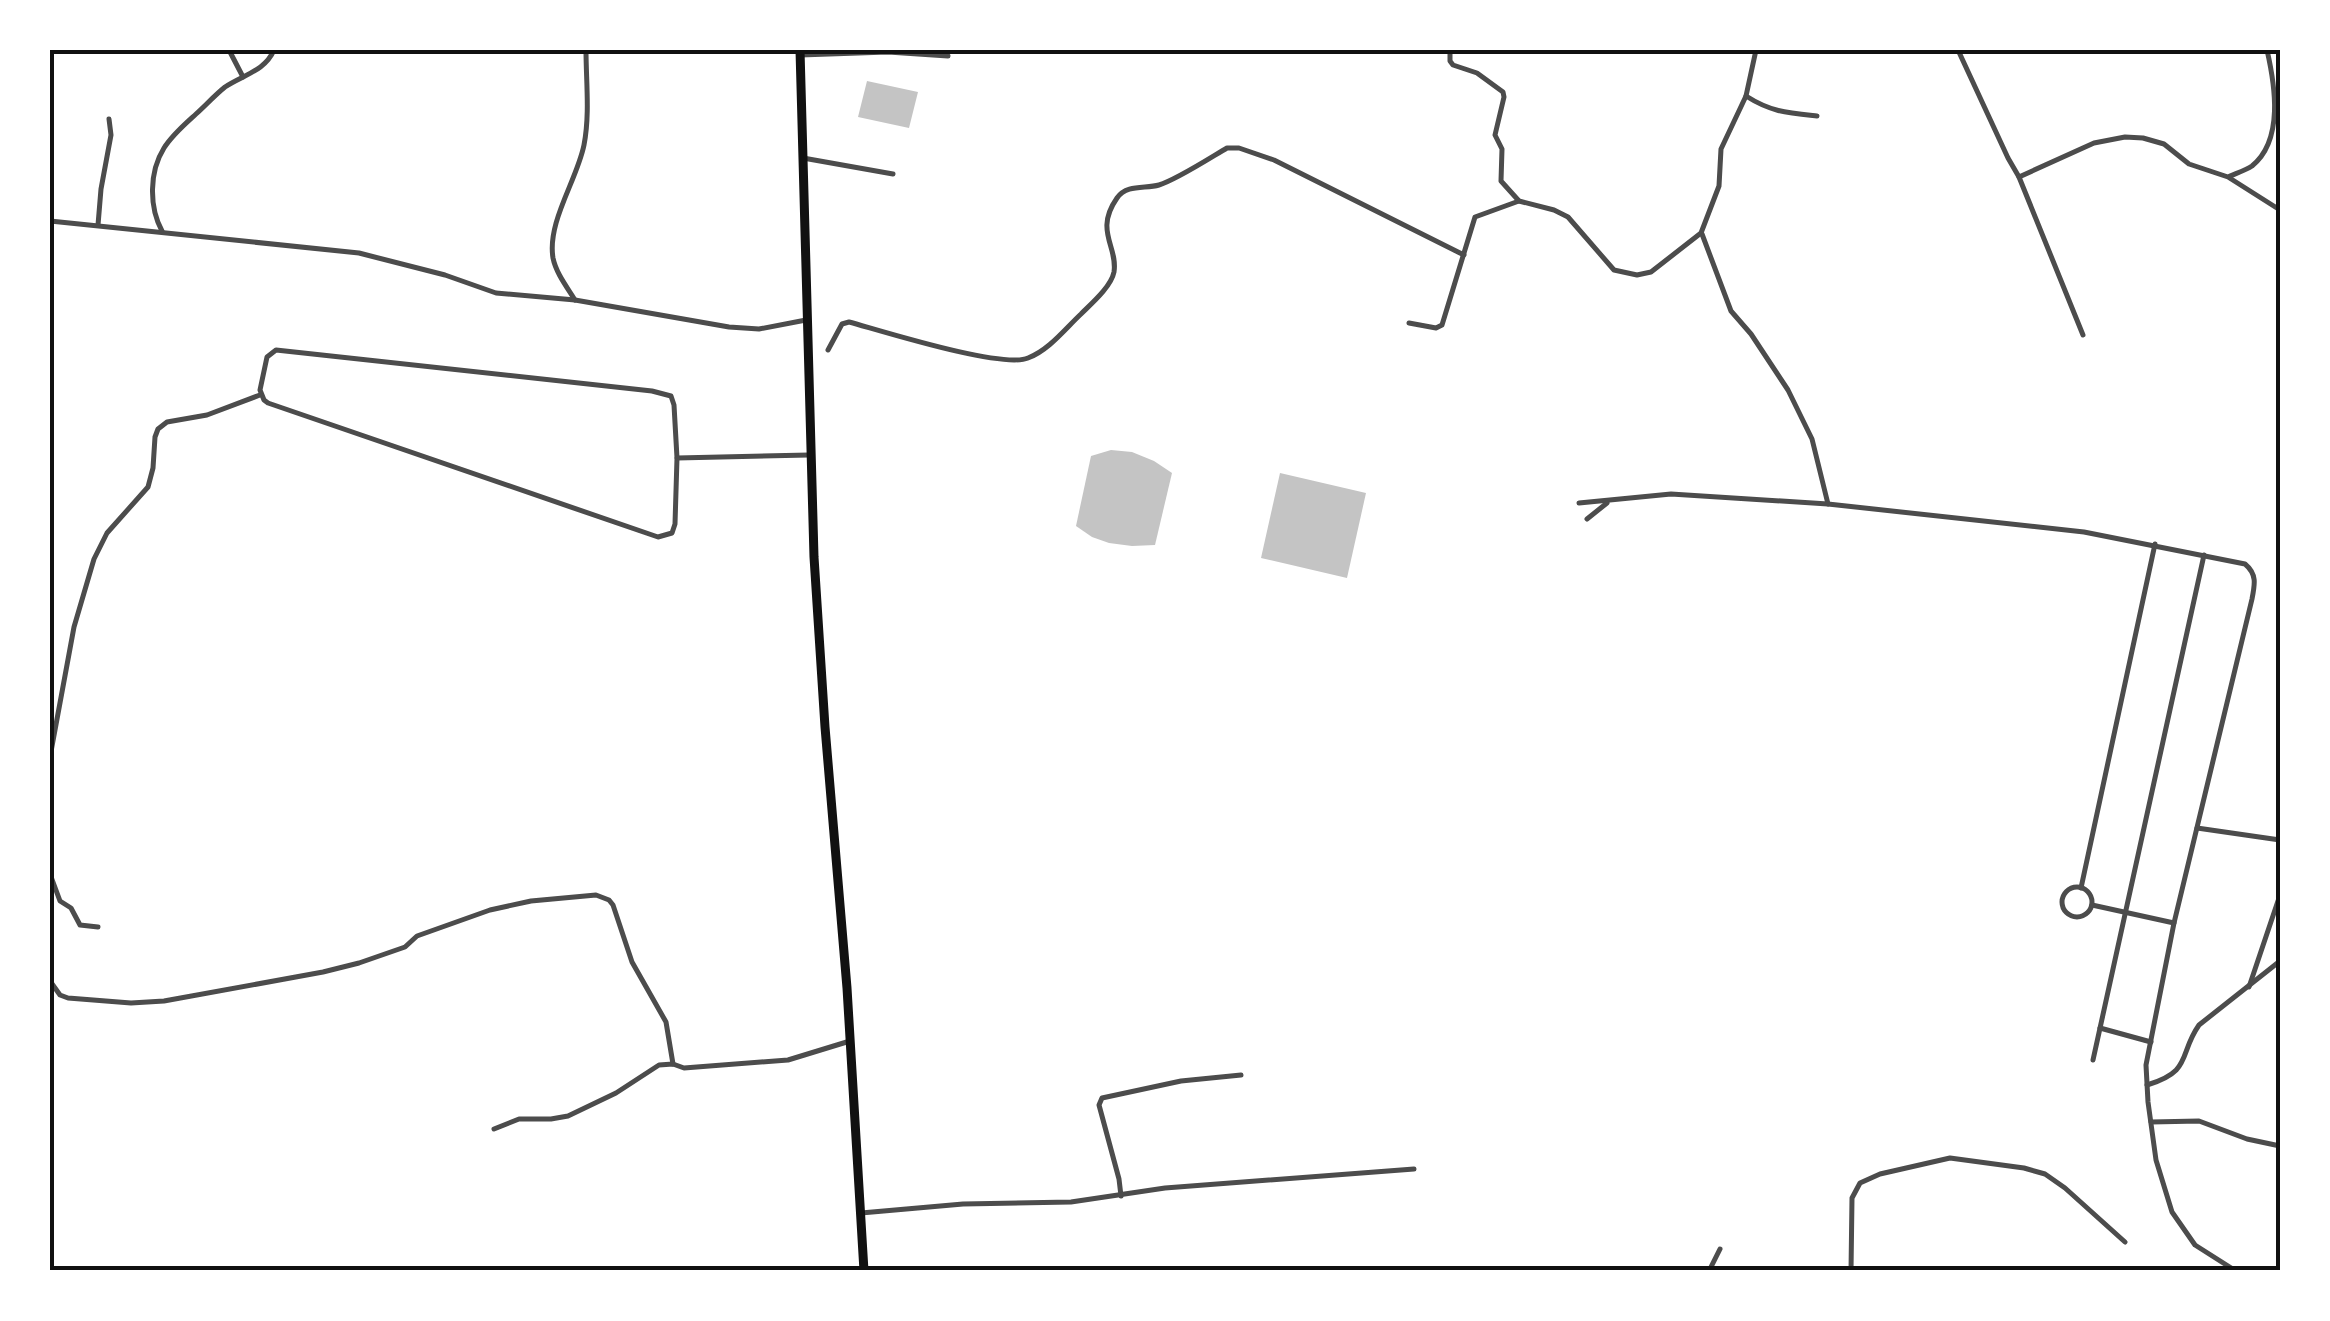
<svg xmlns="http://www.w3.org/2000/svg" width="2330" height="1321" font-family="'Archivo Narrow',sans-serif">
	<style>
		.building { fill: #c4c4c4 }
		.lines { fill: none; stroke-linecap: round; stroke-linejoin: round }
		.minor { stroke: #4c4c4c; stroke-width: 5 }
		.primary { stroke: #111; stroke-width: 9 }
		.neatline { fill: none; stroke: #111; stroke-width: 4 }
	</style>
	<rect width="100%" height="100%" fill="#fff"/>
	<g class="building">
		<polygon points="867,81 918,92 909,128 858,117"/>
		<polygon points="1111,450 1132,452 1154,461 1172,473 1155,545 1132,546 1109,543 1092,537 1076,526 1091,456"/>
		<polygon points="1280,473 1366,493 1347,578 1261,558"/>
	</g>
	<g class="lines">
		<g class="minor">
			<polyline points="229,50 243,77"/>
			<polyline points="1450,50 1450,61 1453,65 1477,73 1503,92 1504,97 1495,135 1502,149 1501,181 1519,201 1554,210 1568,217 1614,270 1637,275 1651,272 1701,233 1719,186 1721,149 1746,96 1756,50"/>
			<polyline points="1958,50 2008,158 2019,177 2094,143 2125,137 2143,138 2164,144 2189,164 2228,177 2280,210"/>
			<polyline points="800,55 888,52 948,56"/>
			<path d="M 1746,96 C 1771,112 1788,113 1817,116"/>
			<polyline points="803,158 893,174"/>
			<path d="M 2230,176 C 2237,173 2246,170 2252,166 C 2284,140 2275,85 2267,50"/>
			<polyline points="2019,177 2083,335"/>
			<polyline points="50,221 359,253 445,275 496,293 575,300 729,327 759,329 806,320"/>
			<polyline points="98,225 101,189 111,135 109,119"/>
			<path d="M 162,231 C 149,207 149,172 164,148 C 172,135 185,124 196,114 C 206,105 215,95 225,87 C 243,75 265,71 274,50"/>
			<polyline points="1702,234 1731,311 1751,334 1788,390 1812,439 1828,504"/>
			<path d="M 575,300 C 567,287 556,273 553,258 C 547,222 577,180 584,145 C 590,114 586,81 586,50"/>
			<polyline points="1409,323 1436,328 1442,325 1475,217 1519,201"/>
			<polygon points="276,350 652,391 671,396 674,405 677,458 675,524 672,533 658,537 268,403 264,400 260,390 267,357"/>
			<path d="M 828,350 L 842,324 L 849,322 C 882,331 1002,369 1028,358 C 1049,350 1065,329 1081,314 C 1091,304 1111,287 1114,272 C 1118,246 1094,231 1117,198 C 1127,184 1145,189 1159,185 C 1176,180 1210,158 1227,148 L 1239,148 L 1274,160 L 1464,255"/>
			<polyline points="50,355 50,373"/>
			<polyline points="677,458 809,455"/>
			<path d="M 1579,503 L 1671,494 L 1828,504 L 2084,532 L 2245,564 C 2257,574 2255,584 2252,599 L 2174,923 L 2146,1065 L 2148,1102 L 2156,1160 L 2172,1212 L 2195,1245 L 2236,1271"/>
			<polyline points="1587,519 1607,503"/>
			<polyline points="50,757 74,627 94,559 107,533 148,487 153,468 155,437 158,429 167,422 207,415 260,395"/>
			<polyline points="2197,828 2280,840"/>
			<polyline points="50,874 60,901 71,908 80,925 98,927"/>
			<circle cx="2077" cy="902" r="15"/>
			<polyline points="2081,888 2155,544"/>
			<polyline points="2092,905 2174,923"/>
			<polyline points="50,981 60,995 68,998 131,1003 164,1001 323,972 359,963 405,947 417,936 490,910 531,901 596,895 609,900 613,905 632,962 666,1022 673,1064"/>
			<polyline points="2249,987 2280,895"/>
			<polyline points="2100,1028 2151,1042"/>
			<polyline points="2093,1060 2204,555"/>
			<path d="M 2147,1085 C 2193,1071 2178,1055 2199,1025 L 2280,961"/>
			<polyline points="2151,1122 2199,1121 2247,1139 2280,1146"/>
			<polyline points="494,1129 519,1119 551,1119 568,1116 616,1093 659,1065 673,1064 684,1068 788,1060 850,1041"/>
			<polyline points="1121,1196 1119,1179 1099,1105 1102,1098 1181,1081 1241,1075"/>
			<polyline points="861,1213 963,1204 1071,1202 1165,1188 1414,1169"/>
			<polyline points="1709,1271 1720,1249"/>
			<polyline points="1851,1271 1852,1198 1860,1183 1880,1174 1950,1158 2024,1168 2045,1174 2065,1188 2125,1242"/>
		</g>
		<polyline class="primary" points="800,50 814,557 825,727 847,988 864,1271"/>
	</g>
	<rect width="2330" height="1321" fill="none" stroke="#ffffff" stroke-width="105"/>
	<rect x="52" y="52" width="2226" height="1216" class="neatline"/>
</svg>
